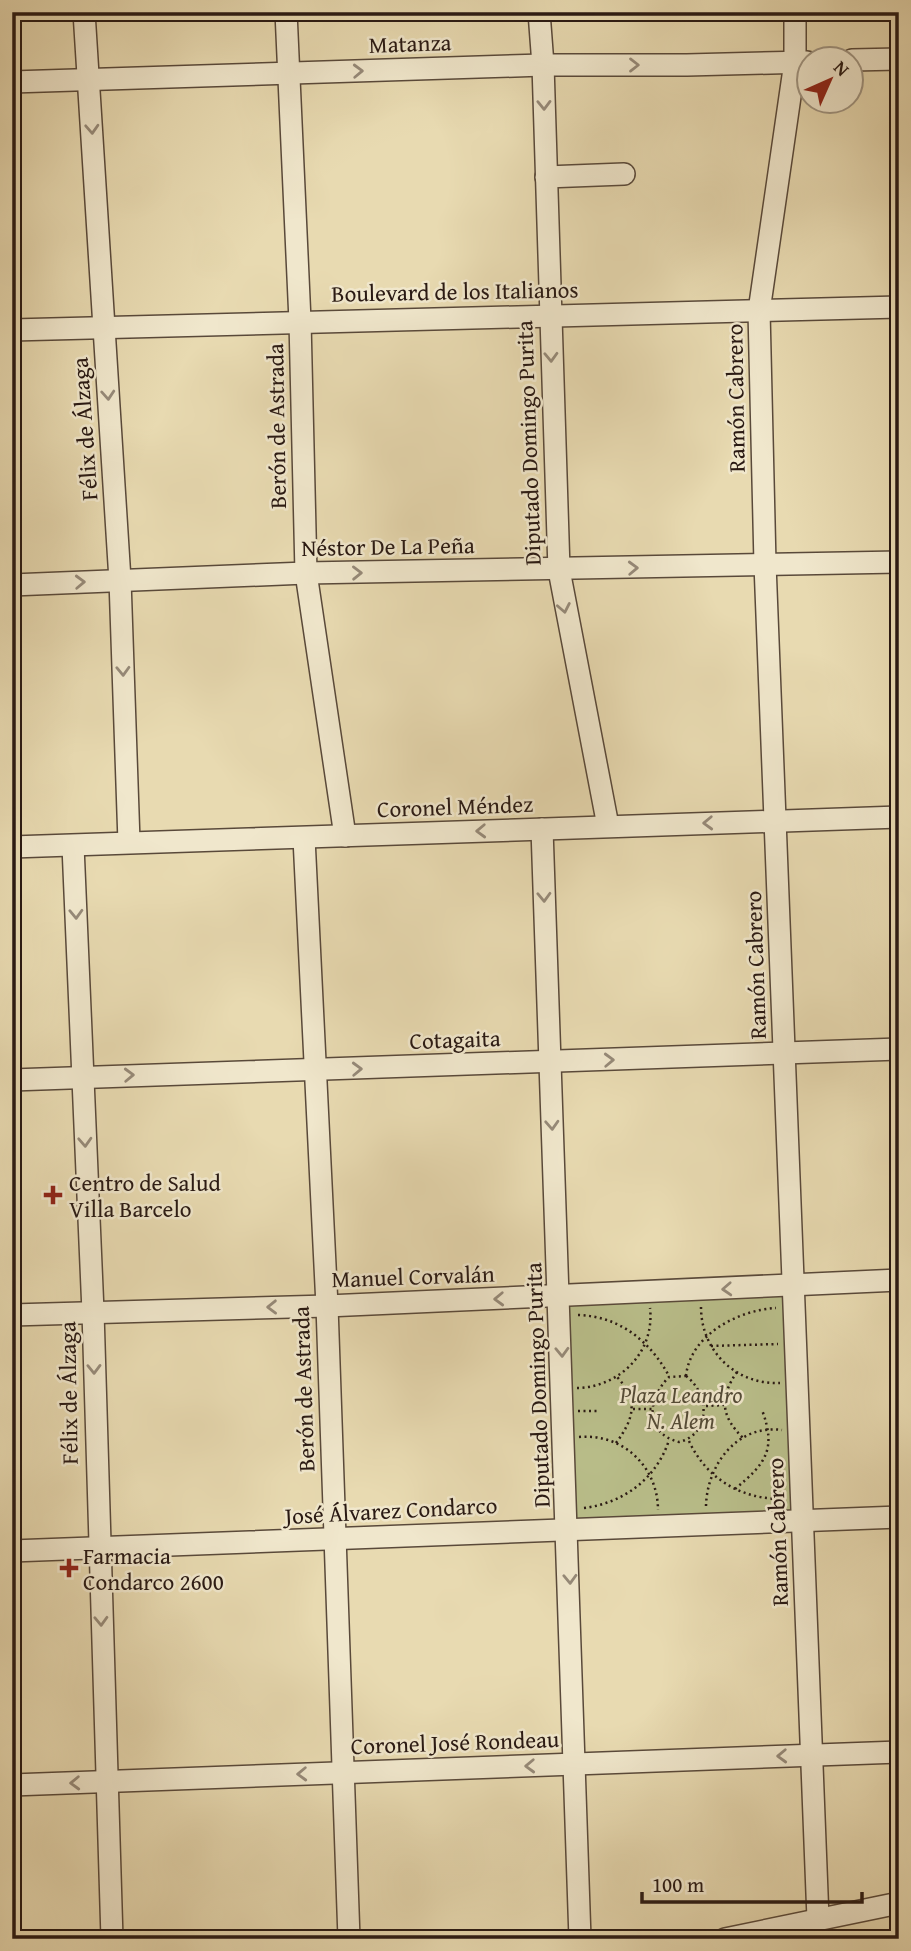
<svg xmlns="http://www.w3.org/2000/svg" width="911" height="1951" font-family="'Gentium Book Plus',serif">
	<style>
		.green { fill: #b9be8a; stroke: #716c4e; stroke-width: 2 }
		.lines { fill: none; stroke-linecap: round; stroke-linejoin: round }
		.minor-casing { stroke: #59493a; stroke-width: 24 }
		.path { stroke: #291913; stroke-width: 2.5; stroke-dasharray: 2 3.5; stroke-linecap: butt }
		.minor { stroke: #f0e7cc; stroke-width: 21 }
		.oneway { stroke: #968a79 }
		.poi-dot { fill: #8f2418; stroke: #f0e7cc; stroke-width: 2.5 }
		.labels { text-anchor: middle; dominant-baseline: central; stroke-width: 5; stroke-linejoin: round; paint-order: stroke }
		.street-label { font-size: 23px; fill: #291913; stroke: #f0e7cc }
		.poi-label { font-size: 23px; fill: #291913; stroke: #f0e7cc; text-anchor: start }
		.park-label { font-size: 23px; font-style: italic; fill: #544b37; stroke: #f0e7cc }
	</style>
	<rect width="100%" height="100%" fill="#e8dab1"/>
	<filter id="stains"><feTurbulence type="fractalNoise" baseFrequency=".00286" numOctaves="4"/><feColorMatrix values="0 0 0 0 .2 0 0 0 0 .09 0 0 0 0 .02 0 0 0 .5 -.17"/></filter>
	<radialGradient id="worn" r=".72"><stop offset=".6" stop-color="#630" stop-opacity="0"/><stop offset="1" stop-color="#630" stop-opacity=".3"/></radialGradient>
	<polygon class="green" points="795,1286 802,1522 568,1528 560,1296"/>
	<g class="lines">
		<g class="minor-casing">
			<g id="minor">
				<polyline points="84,12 120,580 129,842"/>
				<polyline points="286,12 300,321 306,573 345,836"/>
				<polyline points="539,12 543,65 559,570 608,826"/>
				<polyline points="795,12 795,62 759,311 765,564 818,1919"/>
				<polyline points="852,60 899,59"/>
				<polyline points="12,82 543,65 687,65 807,62"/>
				<polyline points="546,177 624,174"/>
				<polyline points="12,330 899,307"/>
				<polyline points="12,585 306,573 899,562"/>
				<polyline points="542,829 580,1939"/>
				<polyline points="304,838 327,1306 349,1939"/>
				<polyline points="73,846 93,1312 112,1939"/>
				<polyline points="12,847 899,817"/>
				<polyline points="12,1080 899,1049"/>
				<polyline points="12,1315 327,1306 899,1280"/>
				<polyline points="12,1551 899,1517"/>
				<polyline points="12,1785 899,1752"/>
				<polyline points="725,1939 899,1903"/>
			</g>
		</g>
		<g class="path">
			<path d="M 701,1307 C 701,1351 736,1385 780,1383"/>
			<path d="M 578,1315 C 619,1316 650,1341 669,1376"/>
			<polyline points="711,1346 778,1344"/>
			<path d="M 737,1372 C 719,1398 721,1416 743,1438"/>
			<path d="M 686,1376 C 710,1394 711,1434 679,1442 C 644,1433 647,1399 669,1377 Z"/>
			<path d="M 686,1376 C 690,1335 738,1310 776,1308"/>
			<path d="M 577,1388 C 620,1387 655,1352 650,1308"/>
			<polyline points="706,1406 724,1405"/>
			<polyline points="633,1409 652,1409"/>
			<polyline points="578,1411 599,1411"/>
			<path d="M 579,1437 C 623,1433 658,1467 658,1510"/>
			<path d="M 689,1441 C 707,1480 743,1500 785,1499"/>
			<path d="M 616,1443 C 634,1419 639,1400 617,1377"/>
			<path d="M 735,1489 C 765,1464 777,1450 762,1410"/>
			<path d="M 706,1506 C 707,1465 737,1424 782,1430"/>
			<path d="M 584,1508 C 624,1503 657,1478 669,1440"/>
		</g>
		<use href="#minor" class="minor"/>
	</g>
	<defs><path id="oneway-chevron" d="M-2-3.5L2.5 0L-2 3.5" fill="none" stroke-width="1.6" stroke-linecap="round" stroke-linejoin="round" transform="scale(1.75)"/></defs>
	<g class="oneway">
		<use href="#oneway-chevron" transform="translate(634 65)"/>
		<use href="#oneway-chevron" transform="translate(358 71) rotate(-2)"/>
		<use href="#oneway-chevron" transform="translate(544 105) rotate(89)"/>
		<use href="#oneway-chevron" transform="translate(92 129) rotate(87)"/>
		<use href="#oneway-chevron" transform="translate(551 357) rotate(88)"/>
		<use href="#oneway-chevron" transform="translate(108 395) rotate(86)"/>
		<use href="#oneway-chevron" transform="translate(633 568) rotate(-2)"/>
		<use href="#oneway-chevron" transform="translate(357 573) rotate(-1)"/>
		<use href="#oneway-chevron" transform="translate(80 582) rotate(-2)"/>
		<use href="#oneway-chevron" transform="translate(564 608) rotate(79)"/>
		<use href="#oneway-chevron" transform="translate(123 671) rotate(88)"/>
		<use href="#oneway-chevron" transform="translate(708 823) rotate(178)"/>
		<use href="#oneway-chevron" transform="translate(481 831) rotate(178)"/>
		<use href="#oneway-chevron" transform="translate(544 897) rotate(88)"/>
		<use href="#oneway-chevron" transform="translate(76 914) rotate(88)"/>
		<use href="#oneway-chevron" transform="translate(609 1060) rotate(-2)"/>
		<use href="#oneway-chevron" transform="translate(357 1069) rotate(-2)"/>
		<use href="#oneway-chevron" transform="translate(129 1075) rotate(-2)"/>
		<use href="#oneway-chevron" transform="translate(552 1125) rotate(87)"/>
		<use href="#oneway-chevron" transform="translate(85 1142) rotate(87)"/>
		<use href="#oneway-chevron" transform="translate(727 1289) rotate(177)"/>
		<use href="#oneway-chevron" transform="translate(499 1299) rotate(178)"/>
		<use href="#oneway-chevron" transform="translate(272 1307) rotate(179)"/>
		<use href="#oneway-chevron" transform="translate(562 1352) rotate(88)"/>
		<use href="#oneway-chevron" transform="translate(94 1369) rotate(89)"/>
		<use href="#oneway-chevron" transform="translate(570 1579) rotate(88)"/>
		<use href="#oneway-chevron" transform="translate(101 1621) rotate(88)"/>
		<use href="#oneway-chevron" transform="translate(782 1756) rotate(178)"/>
		<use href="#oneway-chevron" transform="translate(530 1766) rotate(178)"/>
		<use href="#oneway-chevron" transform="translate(302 1774) rotate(178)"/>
		<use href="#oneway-chevron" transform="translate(75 1783) rotate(178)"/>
	</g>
	<g class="poi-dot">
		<path d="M49.5 1184.5h7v7h7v7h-7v7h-7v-7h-7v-7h7z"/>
		<path d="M65.5 1557.5h7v7h7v7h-7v7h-7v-7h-7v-7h7z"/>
	</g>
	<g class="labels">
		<g class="street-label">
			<text transform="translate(410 43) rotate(-2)">Matanza</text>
			<text transform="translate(455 291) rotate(-1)">Boulevard de los Italianos</text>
			<text transform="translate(735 398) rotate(-91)">Ramón Cabrero</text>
			<text transform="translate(276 426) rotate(-91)">Berón de Astrada</text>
			<text transform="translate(84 429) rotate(-94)">Félix de Álzaga</text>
			<text transform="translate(528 443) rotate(-92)">Diputado Domingo Purita</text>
			<text transform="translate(388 546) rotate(-1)">Néstor De La Peña</text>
			<text transform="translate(455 806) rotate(-2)">Coronel Méndez</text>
			<text transform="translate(755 965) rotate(-92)">Ramón Cabrero</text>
			<text transform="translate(455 1039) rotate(-2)">Cotagaita</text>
			<text transform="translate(413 1276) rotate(-2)">Manuel Corvalán</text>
			<text transform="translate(537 1385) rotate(-92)">Diputado Domingo Purita</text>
			<text transform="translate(303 1389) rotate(-92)">Berón de Astrada</text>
			<text transform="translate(68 1393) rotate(-91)">Félix de Álzaga</text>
			<text transform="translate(391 1510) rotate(-3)">José Álvarez Condarco</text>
			<text transform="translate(777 1532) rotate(-92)">Ramón Cabrero</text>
			<text transform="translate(455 1742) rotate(-2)">Coronel José Rondeau</text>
		</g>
		<g class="poi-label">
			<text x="69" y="1182">Centro de Salud<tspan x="69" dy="26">Villa Barcelo</tspan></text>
			<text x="83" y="1555">Farmacia<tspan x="83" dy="26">Condarco 2600</tspan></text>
		</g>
		<g class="park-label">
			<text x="681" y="1394">Plaza Leandro<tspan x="681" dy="26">N. Alem</tspan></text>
		</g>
	</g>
	<rect width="911" height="1951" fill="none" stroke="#e8dab1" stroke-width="42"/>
	<rect x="14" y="14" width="883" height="1923" fill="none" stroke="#291913" stroke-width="3.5"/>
	<rect x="21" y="21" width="869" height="1909" fill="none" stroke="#291913" stroke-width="2"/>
	<g transform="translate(830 80) rotate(45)"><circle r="33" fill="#f0e7cc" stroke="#a09582" stroke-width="2"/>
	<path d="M0-5L12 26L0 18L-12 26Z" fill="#8f2418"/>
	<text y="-10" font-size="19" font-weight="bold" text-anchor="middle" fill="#291913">N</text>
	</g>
	<path d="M642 1892v10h220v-10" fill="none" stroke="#291913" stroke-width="3.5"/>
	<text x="652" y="1892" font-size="21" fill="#291913" stroke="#f0e7cc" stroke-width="5" paint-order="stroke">100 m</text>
	<rect width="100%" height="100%" filter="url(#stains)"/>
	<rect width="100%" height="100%" fill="url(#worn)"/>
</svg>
